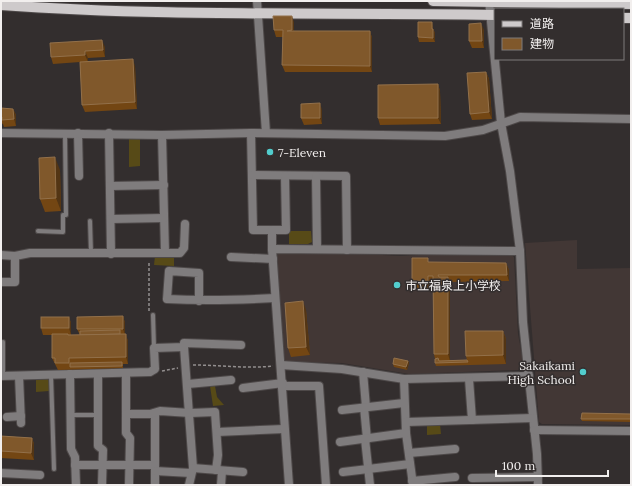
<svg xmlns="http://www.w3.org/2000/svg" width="632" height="486" font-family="Lora,'Noto Sans JP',serif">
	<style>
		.built { fill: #423735 }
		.green { fill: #574a17 }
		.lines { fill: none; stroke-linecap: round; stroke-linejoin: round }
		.service-casing { stroke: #4e4949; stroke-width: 6 }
		.minor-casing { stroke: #4e4949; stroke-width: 10 }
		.tertiary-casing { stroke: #4e4949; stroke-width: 10 }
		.primary-casing { stroke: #4e4949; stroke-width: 12 }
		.path { stroke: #938f8f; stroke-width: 1.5; stroke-dasharray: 3 2; stroke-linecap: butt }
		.service { stroke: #7f7c7d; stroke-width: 4 }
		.minor { stroke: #7f7c7d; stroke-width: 8 }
		.tertiary { stroke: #7f7c7d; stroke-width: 8 }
		.primary { stroke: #cecacb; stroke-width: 10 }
		.wall { fill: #734613 }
		.shaded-wall { fill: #533514 }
		.building { fill: #80582b; stroke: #92704a }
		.poi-dot { fill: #52cdcd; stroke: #332e2e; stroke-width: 1.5 }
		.labels { text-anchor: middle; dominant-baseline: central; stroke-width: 3; stroke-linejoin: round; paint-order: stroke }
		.poi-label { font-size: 12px; fill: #f2efee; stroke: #332e2e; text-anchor: start }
	</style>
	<rect width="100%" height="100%" fill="#332e2e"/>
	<g class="built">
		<polygon points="577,240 577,269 631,268 631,425 542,424 539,422 525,243"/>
		<polygon points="325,252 401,256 435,254 511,254 514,257 518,334 524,366 520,370 409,374 342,363 287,362 284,359 276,256 279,253"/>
	</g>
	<g class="green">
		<polygon points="129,139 140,139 140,166 129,167"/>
		<polygon points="289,231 311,231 312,242 308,244 289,244"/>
		<polygon points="155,256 174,256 174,266 154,265"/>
		<polygon points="36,378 47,378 49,381 49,391 36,392"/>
		<polygon points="215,386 217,397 224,405 213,406 210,386"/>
		<polygon points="427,424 440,424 441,434 427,435"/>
	</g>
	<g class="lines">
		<g class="service-casing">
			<g id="service">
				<polyline points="90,221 91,253"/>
				<polyline points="38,231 63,232 63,215 66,215 65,133"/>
				<polyline points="153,315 154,348"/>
				<polyline points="3,342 3,376"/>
				<polyline points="51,375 54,469"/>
				<polyline points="71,415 98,415"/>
			</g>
		</g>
		<g class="minor-casing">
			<g id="minor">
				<polyline points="489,1 501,123 510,171 520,251 523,322 537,454 538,485"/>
				<polyline points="78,133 79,176"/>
				<polyline points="109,133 111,254"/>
				<polyline points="251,133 253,230 272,230 272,249"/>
				<polyline points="162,135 165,253"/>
				<polyline points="252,175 346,176 347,250"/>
				<polyline points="316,176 317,248"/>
				<polyline points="110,186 164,185"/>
				<polyline points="111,219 164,218"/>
				<polyline points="272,230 286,230 285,176"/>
				<polyline points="1,255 15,256 30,253 180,253 184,248 185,224"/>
				<polyline points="231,257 273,259"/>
				<polyline points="1,282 15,282 15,256"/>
				<path d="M 199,301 L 199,273 L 169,271 L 167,299 C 203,301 239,300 275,298"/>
				<polyline points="184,347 193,468 189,485"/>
				<polyline points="281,365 342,369 404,379 529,376"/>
				<polyline points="363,372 366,407"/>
				<polyline points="126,373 126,433 130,438 129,485"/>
				<polyline points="70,374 71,449 75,457 76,485"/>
				<polyline points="98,374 98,446 103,450 102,485"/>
				<polyline points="1,376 150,372 155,369 154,348 184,347 184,343 241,345"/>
				<polyline points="19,376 21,423"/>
				<polyline points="404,379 406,433 413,485"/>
				<polyline points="469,379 472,420"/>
				<polyline points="188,384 231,380"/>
				<polyline points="283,386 319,386 326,485"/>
				<polyline points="243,388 283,383"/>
				<polyline points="364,407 367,439"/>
				<polyline points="342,410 404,403"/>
				<polyline points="155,413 155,485"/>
				<polyline points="126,414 150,414 160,411 190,413 215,412 218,455 216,470"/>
				<polyline points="7,417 21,416"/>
				<polyline points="406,422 533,418"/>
				<polyline points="534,430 631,431"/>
				<polyline points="217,432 284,429"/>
				<polyline points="365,439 370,485"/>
				<polyline points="340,442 406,433"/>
				<polyline points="409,453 455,449"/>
				<polyline points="75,465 155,465"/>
				<polyline points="193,468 243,472"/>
				<polyline points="155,471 191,473"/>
				<polyline points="343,472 410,464"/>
				<polyline points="1,473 40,475"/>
				<polyline points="472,478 538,477"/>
				<polyline points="412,481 455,477"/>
				<polyline points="221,485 222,471"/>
				<polyline points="289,485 272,249 520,251"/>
			</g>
		</g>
		<g class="tertiary-casing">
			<g id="tertiary">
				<polyline points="257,1 266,133"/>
				<polyline points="1,133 162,135 251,133 445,136 483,130 520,117 631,119"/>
			</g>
		</g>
		<g class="primary-casing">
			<g id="primary">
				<polyline points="433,1 631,4"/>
				<path d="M 1,5 C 165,17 330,12 495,15"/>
				<polyline points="623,18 631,18"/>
			</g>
		</g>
		<g class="path">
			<polyline points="149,311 149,261"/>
			<path d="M 193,365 C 220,365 246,369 273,366"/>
			<polyline points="162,371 178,368"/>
		</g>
		<use href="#service" class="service"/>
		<use href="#minor" class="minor"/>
		<use href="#tertiary" class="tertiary"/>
		<use href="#primary" class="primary"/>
	</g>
	<g class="wall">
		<polygon points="294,22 294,31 370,31 372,38 372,72 285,72 282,65 283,37 276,37 274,30"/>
		<polygon points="433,27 433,29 435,33 435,42 419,42 418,37"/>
		<polygon points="484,30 484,48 472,48 469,41"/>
		<polygon points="105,47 105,57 88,58 88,61 135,66 137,109 85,112 82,105 80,62 53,64 51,57"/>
		<polygon points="486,72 489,79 492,119 472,120 470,114"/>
		<polygon points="438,84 440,91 441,124 380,125 378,118"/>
		<polygon points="1,108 13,109 16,115 16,126 4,127 3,124 1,123"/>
		<polygon points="322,110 322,124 304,125 301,118"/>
		<polygon points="60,170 61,211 45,212 40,199"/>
		<polygon points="430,262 506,263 509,270 509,281 449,282 450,284 450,360 467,360 466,356 503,331 506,339 506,364 436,366 435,363 435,359 434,354 433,282 430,282 431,288 414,288 412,281"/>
		<polygon points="306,310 310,355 291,357 288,348"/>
		<polygon points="123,316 125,323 125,334 128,341 128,364 123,364 123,368 58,370 52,358 52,335 43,335 41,328 69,317 71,323 71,335 69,335 80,335 77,329"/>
		<polygon points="408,361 409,363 407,370 394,367 393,364"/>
		<polygon points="631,414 631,422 582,421 581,419"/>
		<polygon points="1,436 32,438 34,444 34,460 1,458"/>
	</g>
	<g class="shaded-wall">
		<polygon points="292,16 294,22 294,36 292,30"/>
		<polygon points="432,22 433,27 433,33 432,29"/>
		<polygon points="481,23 484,30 484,48 482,41"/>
		<polygon points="433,29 435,33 435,42 433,38"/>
		<polygon points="370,31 372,38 372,72 370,66"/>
		<polygon points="102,40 105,47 105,57 103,50"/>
		<polygon points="85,51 88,58 88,62 85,55"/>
		<polygon points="133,59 135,66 137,109 135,102"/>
		<polygon points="486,72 489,79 492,119 489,112"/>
		<polygon points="438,84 440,91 441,124 438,118"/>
		<polygon points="320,103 322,110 322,124 320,118"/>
		<polygon points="13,109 16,115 16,126 14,119"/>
		<polygon points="55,157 60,170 61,211 56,198"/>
		<polygon points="506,263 509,270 509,281 507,275"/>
		<polygon points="428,276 430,282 431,288 428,281"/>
		<polygon points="448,277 450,284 450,361 448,354"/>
		<polygon points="303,301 306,310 310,355 306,347"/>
		<polygon points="123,316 125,323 125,335 123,329"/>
		<polygon points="69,317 71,323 71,335 69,328"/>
		<polygon points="503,331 506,339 506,364 503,355"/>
		<polygon points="126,334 128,341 128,364 126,357"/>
		<polygon points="408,361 409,363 407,370 406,367"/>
		<polygon points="32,438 34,444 34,460 31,453"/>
	</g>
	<g class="building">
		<polygon points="273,16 292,16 292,30 287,31 370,31 370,66 282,65 283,30 274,30"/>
		<polygon points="418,22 432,22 432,29 433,29 433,38 418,37"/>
		<polygon points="481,23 482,41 469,41 469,24"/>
		<polygon points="102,40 103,50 85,51 85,55 51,57 50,43"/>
		<polygon points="133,59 135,102 82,105 80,62"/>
		<polygon points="486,72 489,112 470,114 467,73"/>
		<polygon points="438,84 438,118 378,118 378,85"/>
		<polygon points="320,103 320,118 301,118 301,104"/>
		<polygon points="1,108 13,109 14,119 2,120 2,117 1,117"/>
		<polygon points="55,157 56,198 40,199 39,158"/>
		<polygon points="412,258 428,258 428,262 506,263 507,275 438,275 439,277 448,277 448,354 434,354 433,276 428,276 428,281 412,281"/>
		<polygon points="303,301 306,347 288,348 285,303"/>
		<polygon points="123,316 123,329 77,329 77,317"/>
		<rect x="41" y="317" width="28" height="11"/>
		<polygon points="120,330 120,334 80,335 80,331"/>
		<polygon points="465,331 503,331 503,355 466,356"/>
		<polygon points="52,334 68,334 68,335 126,334 126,357 69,358 69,363 55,363 55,358 52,358"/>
		<polygon points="394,358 408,361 406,367 393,364"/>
		<polygon points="438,358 439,361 467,360 468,362 435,363 435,359"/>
		<polygon points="122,362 122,366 70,367 70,363"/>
		<polygon points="582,413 631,414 631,419 581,419"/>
		<polygon points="1,436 32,438 31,453 1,451"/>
	</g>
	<g class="poi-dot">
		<circle cx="270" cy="152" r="4"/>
		<circle cx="397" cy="285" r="4"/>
		<circle cx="583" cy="372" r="4"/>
	</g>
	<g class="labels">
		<g class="poi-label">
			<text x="278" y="152">7-Eleven</text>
			<text x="405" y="285">市立福泉上小学校</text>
			<text x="575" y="365" text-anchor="end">Sakaikami<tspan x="575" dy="14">High School</tspan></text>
		</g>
	</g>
	<rect width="632" height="486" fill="none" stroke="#f2efee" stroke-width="4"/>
	<rect x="494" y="8" width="130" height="52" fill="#332e2e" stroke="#7f7b7b"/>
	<rect x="502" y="21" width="20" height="6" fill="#cecacb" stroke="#7f7b7b"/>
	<text x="530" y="28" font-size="12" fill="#f2efee">道路</text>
	<rect x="502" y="38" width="20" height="12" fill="#80582b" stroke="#7f7b7b"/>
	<text x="530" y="48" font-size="12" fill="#f2efee">建物</text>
	<path d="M496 470v6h112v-6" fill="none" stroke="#f2efee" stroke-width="2"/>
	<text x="502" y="470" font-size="12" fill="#f2efee" stroke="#332e2e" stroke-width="3" paint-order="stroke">100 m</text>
</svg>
